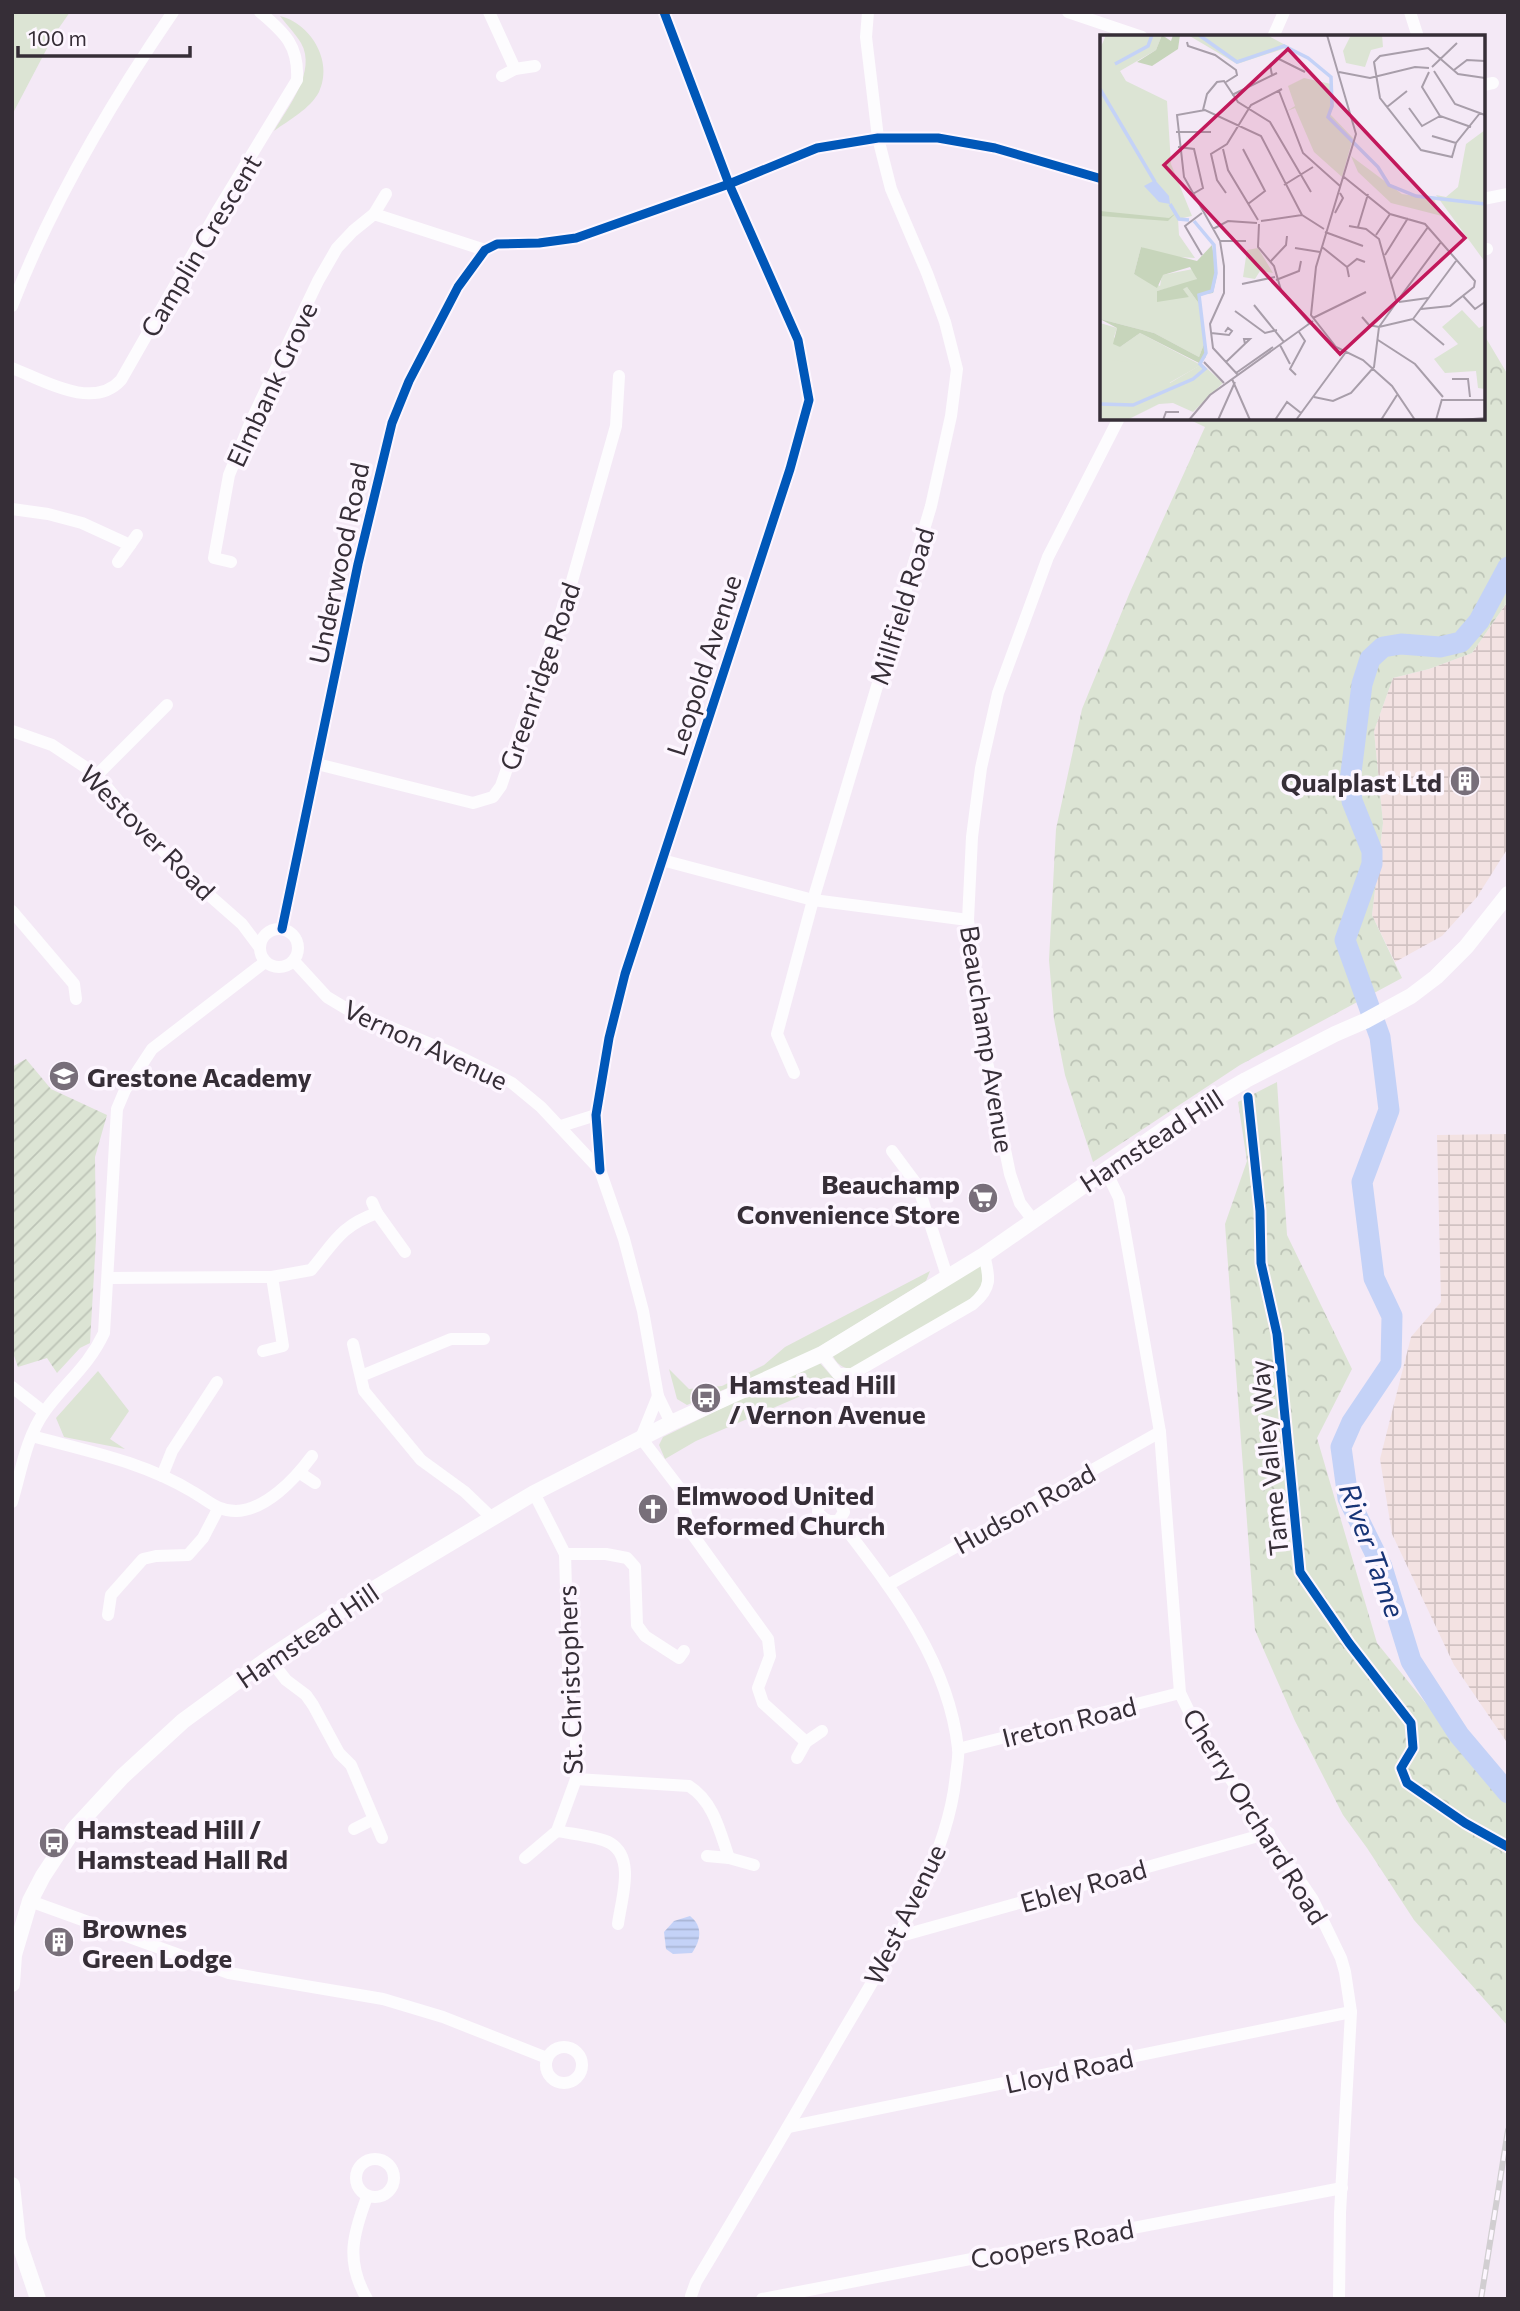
<svg xmlns="http://www.w3.org/2000/svg" width="1520" height="2311" font-family="Commissioner,sans-serif">
	<style>
		.industrial { fill: url(#industrial-grid) }
		.grass { fill: #dce4d4 }
		.park { fill: url(#park-crowns) }
		.garden { fill: url(#garden-furrows) }
		.water { fill: url(#water-rules) }
		.lines { fill: none; stroke-linecap: round; stroke-linejoin: round }
		.river { stroke: #c4d2f7; stroke-width: 21 }
		.minor { stroke: #fdfcfe; stroke-width: 12 }
		.major { stroke: #fdfcfe; stroke-width: 16 }
		.rail-casing { stroke: #d1ced1; stroke-width: 6 }
		.rail { stroke: #fdf6ff; stroke-width: 3.5; stroke-dasharray: 10; stroke-linecap: butt }
		.cycleway-casing { stroke: #fdf6ff; stroke-width: 13 }
		.cycleway { stroke: #0057b8; stroke-width: 9 }
		.labels { text-anchor: middle; dominant-baseline: central; stroke-width: 7; stroke-linejoin: round; paint-order: stroke }
		.street-label { font-size: 26px; fill: #362e37; stroke: #fdf6ff }
		.poi-label { font-size: 26px; font-weight: bold; fill: #362e37; stroke: #fdf6ff; text-anchor: start }
		.water-label { font-size: 28px; font-style: italic; fill: #173476; stroke: #fdf6ff }
		.inset-river { fill: none; stroke: #c4d2f7; stroke-width: 3.5 }
		.inset-road { fill: none; stroke: #a89eaa; stroke-width: 2 }
		.view { fill: #c2185b; fill-opacity: 0.15; stroke: #c2185b; stroke-width: 3.5 }
		.inset-edge { fill: none; stroke: #362e37; stroke-width: 3.5 }
	</style>
	<defs>
		<pattern id="industrial-grid" width="8" height="8" patternUnits="userSpaceOnUse" patternTransform="scale(1.75)"><rect width="8" height="8" fill="#f3e2e2"/><path d="M0 4h8M4 0v8" fill="none" stroke="#d1c2c2"/></pattern>
		<pattern id="park-crowns" width="20" height="18" patternUnits="userSpaceOnUse" patternTransform="scale(1.75)"><rect width="20" height="18" fill="#dce4d4"/><path d="M2 6a3 3 0 1 1 6 0M12 15a3 3 0 1 1 6 0" fill="none" stroke="#bdc4b7"/></pattern>
		<pattern id="garden-furrows" width="10" height="10" patternUnits="userSpaceOnUse" patternTransform="scale(1.75)"><rect width="10" height="10" fill="#dce4d4"/><path d="M-1 1l2-2M0 10L10 0M9 11l2-2" fill="none" stroke="#bdc4b7"/></pattern>
		<pattern id="water-rules" width="6" height="5" patternUnits="userSpaceOnUse" patternTransform="scale(1.75)"><rect width="6" height="5" fill="#c4d2f7"/><path d="M0 2.5h6" fill="none" stroke="#a9b5d4"/></pattern>
	</defs>
	<rect width="100%" height="100%" fill="#f4e9f6"/>
	<g class="industrial">
		<polygon points="1508,601 1508,848 1477,897 1442,936 1395,962 1372,915 1383,823 1374,731 1393,678 1429,669 1472,653"/>
		<polygon points="1508,1134 1508,1744 1454,1665 1392,1534 1380,1459 1411,1337 1441,1302 1437,1135"/>
	</g>
	<g class="grass">
		<polygon points="12,12 70,12 54,35 12,115"/>
		<path d="M 280,16 C 310,23 334,61 319,92 C 310,109 289,120 274,131 C 288,107 317,71 301,43 C 295,33 286,24 280,16 Z"/>
		<path d="M 981,1265 L 985,1274 L 983,1292 L 853,1369 C 841,1368 837,1364 831,1353 Z"/>
		<polygon points="930,1271 926,1281 806,1355 687,1405 677,1399 669,1369 689,1389 722,1386 764,1365 785,1347"/>
		<polygon points="814,1363 820,1363 836,1381 696,1441 665,1459 659,1445 663,1437"/>
		<polygon points="98,1371 129,1411 110,1439 125,1449 64,1437 56,1418"/>
	</g>
	<g class="park">
		<polygon points="1483,333 1508,375 1508,601 1472,653 1429,669 1393,678 1374,731 1383,823 1372,915 1402,978 1240,1065 1093,1162 1065,1075 1054,1019 1049,960 1056,829 1082,709 1130,592 1205,427 1186,418 1483,418"/>
		<polygon points="1277,1082 1287,1235 1352,1369 1317,1438 1377,1643 1508,1805 1507,2025 1414,1920 1367,1848 1343,1815 1295,1721 1255,1630 1225,1224 1247,1161 1238,1102"/>
	</g>
	<polygon class="garden" points="26,1059 51,1089 107,1115 95,1157 96,1239 90,1343 80,1348 57,1373 47,1358 18,1367 12,1350 12,1067"/>
	<path class="water" d="M 690,1916 C 703,1926 701,1940 692,1953 L 673,1954 L 666,1949 L 664,1932 L 674,1921 Z"/>
	<g class="lines">
		<polyline class="river" points="1508,567 1479,621 1461,642 1440,647 1401,644 1383,647 1370,659 1362,684 1350,781 1352,801 1372,851 1372,864 1345,940 1380,1037 1389,1110 1362,1182 1374,1278 1392,1316 1391,1364 1352,1422 1341,1447 1348,1498 1382,1567 1411,1661 1459,1735 1508,1793"/>
		<g class="minor">
			<polyline points="489,12 515,69"/>
			<polyline points="1068,12 1142,37"/>
			<polyline points="1410,12 1418,37"/>
			<polyline points="1273,37 1284,12"/>
			<polyline points="502,76 515,69 535,66"/>
			<polyline points="1483,85 1493,83"/>
			<polyline points="1483,199 1508,194"/>
			<polyline points="374,214 386,194"/>
			<polyline points="1483,250 1487,249"/>
			<path d="M 12,306 C 52,202 110,104 173,12"/>
			<path d="M 12,368 C 43,380 93,411 121,380 L 218,210 L 297,80 C 299,46 285,33 260,12"/>
			<polyline points="12,509 48,514 82,523 130,545"/>
			<polyline points="118,562 137,535"/>
			<polyline points="231,562 214,558 229,475 251,421 318,281 337,248 353,231 374,214 485,250"/>
			<polyline points="12,731 52,745 97,775 134,820 184,873 242,924 260,948"/>
			<polyline points="317,764 473,803 493,797 501,786 572,581 616,426 619,376"/>
			<polyline points="97,775 167,705"/>
			<polyline points="662,860 813,900 968,920"/>
			<polyline points="12,911 74,984 76,999"/>
			<circle cx="279" cy="948" r="19"/>
			<polyline points="282,929 358,564 392,423 409,381 458,287 485,250 497,244 539,243 576,238 729,184 817,148 878,138 938,138 995,148 1102,179"/>
			<polyline points="294,961 327,997 347,1009 452,1053 512,1083 541,1107 600,1170 624,1239 643,1311 658,1396"/>
			<polyline points="794,1073 777,1034 813,900 931,506 951,416 957,369 945,322 927,273 891,189 878,138 866,37 868,12"/>
			<polyline points="561,1126 596,1115"/>
			<polyline points="892,1151 918,1186 947,1276"/>
			<polyline points="1105,1169 1119,1198 1160,1432 1180,1693 1200,1734 1313,1900 1341,1958 1345,1972 1351,2012 1340,2213 1339,2299"/>
			<polyline points="600,1170 596,1115 609,1038 625,974 790,469 809,400 798,340 729,184 664,12"/>
			<polyline points="372,1202 377,1213 405,1252"/>
			<polyline points="1033,1220 1020,1203 1010,1174 981,1033 968,920 972,837 981,768 998,693 1048,557 1119,418"/>
			<path d="M 108,1278 L 272,1277 L 311,1270 C 334,1243 340,1226 377,1213"/>
			<polyline points="353,1344 364,1391 421,1460 465,1492 492,1518"/>
			<polyline points="263,1351 283,1346 272,1277"/>
			<path d="M 822,1354 L 838,1374 L 852,1374 L 973,1304 C 992,1288 990,1278 984,1255"/>
			<polyline points="361,1376 451,1339 484,1339"/>
			<polyline points="12,1387 44,1412"/>
			<polyline points="671,1423 658,1396 641,1438 680,1489 690,1531 768,1639 770,1656 758,1688 763,1703 806,1742"/>
			<path d="M 32,1436 C 87,1451 144,1462 193,1492 C 209,1501 217,1511 236,1511 C 266,1510 295,1479 312,1456"/>
			<polyline points="300,1473 315,1483"/>
			<polyline points="162,1476 172,1451 217,1382"/>
			<path d="M 12,1502 C 21,1472 26,1437 45,1411 C 66,1382 88,1367 104,1333 L 117,1109 L 125,1090 L 152,1049 L 265,962"/>
			<polyline points="565,1554 606,1554 627,1558 635,1567 637,1625 645,1636 679,1658 684,1651"/>
			<polyline points="888,1585 1160,1432"/>
			<polyline points="108,1615 111,1595 143,1559 156,1556 188,1555 203,1538 218,1509"/>
			<polyline points="269,1658 286,1680 306,1695 313,1705 339,1753 351,1765 382,1838"/>
			<polyline points="958,1749 1180,1693"/>
			<polyline points="797,1758 806,1742 822,1731"/>
			<path d="M 576,1779 L 689,1786 C 714,1802 720,1832 729,1858"/>
			<polyline points="354,1829 372,1820"/>
			<path d="M 557,1831 C 571,1834 598,1836 610,1843 C 636,1858 621,1900 618,1924"/>
			<polyline points="707,1856 729,1858 754,1865"/>
			<polyline points="525,1858 557,1831 576,1779 576,1724 569,1693 565,1554 534,1493"/>
			<polyline points="30,1901 229,1973 383,1999 443,2017 547,2058"/>
			<polyline points="897,1937 1269,1833"/>
			<circle cx="564" cy="2065" r="18"/>
			<polyline points="788,2127 1351,2012"/>
			<circle cx="375" cy="2178" r="19"/>
			<path d="M 367,2197 C 353,2234 345,2261 367,2299"/>
			<path d="M 691,2296 L 696,2282 C 742,2205 788,2127 833,2049 C 879,1969 948,1866 956,1774 C 957,1766 959,1756 958,1748 C 948,1659 891,1588 839,1520 C 829,1523 824,1520 818,1512 L 819,1500 L 829,1496 L 839,1500 L 844,1512 L 839,1520"/>
			<polyline points="762,2299 1342,2188"/>
		</g>
		<g class="major">
			<polyline points="12,1984 14,1955 30,1901 43,1876 74,1829 122,1777 183,1721 269,1658 372,1590 534,1493 671,1423 822,1354 984,1255 1176,1121 1246,1080 1335,1034 1365,1021 1411,996 1436,977 1466,947 1508,894"/>
			<polyline points="12,2185 18,2240 38,2299"/>
		</g>
		<g class="rail-casing">
			<polyline id="rail" points="1481,2299 1508,2130"/>
		</g>
		<use href="#rail" class="rail"/>
		<g class="cycleway-casing">
			<g id="cycleway">
				<polyline points="282,929 358,564 392,423 409,381 458,287 485,250 497,244 539,243 576,238 729,184 817,148 878,138 938,138 995,148 1102,179"/>
				<polyline points="1248,1097 1260,1211 1261,1263 1277,1334 1300,1572 1349,1643 1411,1723 1413,1748 1401,1768 1407,1783 1465,1823 1508,1847"/>
				<polyline points="600,1170 596,1115 609,1038 625,974 790,469 809,400 798,340 729,184 664,12"/>
			</g>
		</g>
		<use href="#cycleway" class="cycleway"/>
	</g>
	<defs>
		<g id="building-disc" transform="scale(1.575)"><circle r="9.5" fill="#786f7a" stroke="#fdf6ff"/><path d="M-4-6H4V6H1V3H-1V6H-4ZM-2.5-4.3h1.7v1.8h-1.7ZM.8-4.3h1.7v1.8H.8ZM-2.5-1h1.7V.8h-1.7ZM.8-1h1.7V.8H.8Z" fill="#fff"/></g>
		<g id="school-disc" transform="scale(1.575)"><circle r="9.5" fill="#786f7a" stroke="#fdf6ff"/><path d="M0-5L7-2L0 1L-7-2ZM-4 1L0 2.5L4 1V4Q0 6-4 4Z" fill="#fff"/></g>
		<g id="supermarket-disc" transform="scale(1.575)"><circle r="9.5" fill="#786f7a" stroke="#fdf6ff"/><path d="M-6-5.5h2.5l.6 2H6L4.5 2H-2.5L-4.4-4H-6ZM-1.5 3.2a1.3 1.3 0 1 0 .1 0ZM3 3.2a1.3 1.3 0 1 0 .1 0Z" fill="#fff"/></g>
		<g id="bus-disc" transform="scale(1.575)"><circle r="9.5" fill="#786f7a" stroke="#fdf6ff"/><path d="M-5-6H5V4H4V6H2V4H-2V6H-4V4H-5ZM-3.5-4V0h7V-4ZM-3.5 1.2v1.5H-2V1.2ZM2 1.2v1.5H3.5V1.2Z" fill="#fff"/></g>
		<g id="church-disc" transform="scale(1.575)"><circle r="9.5" fill="#786f7a" stroke="#fdf6ff"/><path d="M-1.2-6h2.4v3.5h3.3v2.4h-3.3V6h-2.4V-.1h-3.3v-2.4h3.3Z" fill="#fff"/></g>
	</defs>
	<g fill-rule="evenodd">
		<use href="#building-disc" x="1465" y="781"/>
		<use href="#school-disc" x="64" y="1076"/>
		<use href="#supermarket-disc" x="983" y="1198"/>
		<use href="#bus-disc" x="706" y="1398"/>
		<use href="#church-disc" x="653" y="1509"/>
		<use href="#bus-disc" x="54" y="1843"/>
		<use href="#building-disc" x="59" y="1942"/>
	</g>
	<g class="labels">
		<g class="street-label">
			<text transform="translate(200 245) rotate(-59)">Camplin Crescent</text>
			<text transform="translate(271 384) rotate(-65)">Elmbank Grove</text>
			<text transform="translate(338 563) rotate(-78)">Underwood Road</text>
			<text transform="translate(901 606) rotate(-73)">Millfield Road</text>
			<text transform="translate(703 665) rotate(-72)">Leopold Avenue</text>
			<text transform="translate(539 676) rotate(-71)">Greenridge Road</text>
			<text transform="translate(148 832) rotate(45)">Westover Road</text>
			<text transform="translate(988 1039) rotate(81)">Beauchamp Avenue</text>
			<text transform="translate(426 1044) rotate(25)">Vernon Avenue</text>
			<text transform="translate(1151 1140) rotate(-33)">Hamstead Hill</text>
			<text transform="translate(1268 1458) rotate(-96)">Tame Valley Way</text>
			<text transform="translate(1024 1508) rotate(-29)">Hudson Road</text>
			<text transform="translate(307 1635) rotate(-34)">Hamstead Hill</text>
			<text transform="translate(569 1680) rotate(-92)">St. Christophers</text>
			<text transform="translate(1069 1721) rotate(-14)">Ireton Road</text>
			<text transform="translate(1256 1816) rotate(58)">Cherry Orchard Road</text>
			<text transform="translate(1083 1885) rotate(-16)">Ebley Road</text>
			<text transform="translate(904 1914) rotate(-64)">West Avenue</text>
			<text transform="translate(1069 2070) rotate(-12)">Lloyd Road</text>
			<text transform="translate(1052 2243) rotate(-11)">Coopers Road</text>
		</g>
		<g class="poi-label">
			<text x="1442" y="781" text-anchor="end">Qualplast Ltd</text>
			<text x="87" y="1076">Grestone Academy</text>
			<text x="960" y="1183" text-anchor="end">Beauchamp<tspan x="960" dy="30">Convenience Store</tspan></text>
			<text x="729" y="1383">Hamstead Hill<tspan x="729" dy="30">/ Vernon Avenue</tspan></text>
			<text x="676" y="1494">Elmwood United<tspan x="676" dy="30">Reformed Church</tspan></text>
			<text x="77" y="1828">Hamstead Hill /<tspan x="77" dy="30">Hamstead Hall Rd</tspan></text>
			<text x="82" y="1927">Brownes<tspan x="82" dy="30">Green Lodge</tspan></text>
		</g>
		<g class="water-label">
			<text transform="translate(1373 1550) rotate(70)">River Tame</text>
		</g>
	</g>
	<g transform="translate(1100 35)">
		<rect width="385" height="385" fill="#f4e9f6"/>
		<path d="M 6,0 L 62,0 L 56,15 L 20,36 L 26,46 L 67,66 L 71,129 L 92,181 L 78,184 L 79,200 L 95,223 L 65,221 L 41,212 L 34,239 L 60,251 L 62,240 L 93,234 L 97,244 L 92,247 L 57,256 L 89,262 L 82,253 L 87,252 L 100,270 L 104,309 L 99,322 L 54,298 L 0,284 L 0,14 ZM 0,288 L 17,293 L 14,302 L 20,312 L 40,298 L 101,330 L 69,348 L 41,330 L 6,328 L 0,324 Z" fill="#dce4d4"/>
		<path d="M 62,0 L 71,6 L 73,0 L 80,0 L 78,14 L 52,31 L 37,27 L 56,15 ZM 0,176 L 69,183 L 76,178 L 68,186 L 0,181 ZM 112,210 L 117,240 L 113,258 L 100,260 L 100,270 L 87,252 L 83,254 L 89,262 L 57,267 L 57,256 L 97,244 L 90,232 L 63,240 L 57,253 L 34,239 L 41,212 L 97,226 ZM 0,284 L 54,298 L 99,322 L 104,309 L 106,322 L 99,328 L 40,298 L 20,312 L 13,309 L 17,293 Z" fill="#c7d5bb"/>
		<path d="M 88,0 L 167,0 L 189,12 L 137,29 ZM 251,0 L 282,0 L 283,12 L 271,15 L 265,32 L 246,28 L 243,16 ZM 204,43 L 231,49 L 234,71 L 230,79 L 253,103 L 242,142 L 214,117 L 195,73 L 187,76 L 195,71 L 188,51 ZM 385,95 L 385,227 L 336,160 L 346,162 L 358,152 L 366,109 ZM 251,121 L 302,159 L 334,164 L 342,181 L 291,168 L 258,137 ZM 362,275 L 379,293 L 385,290 L 385,354 L 378,353 L 376,336 L 345,338 L 334,324 L 358,309 L 342,292 Z" fill="#dce4d4"/>
		<path d="M 158,213 L 173,238 L 160,236 L 155,244 L 143,242 L 147,215 ZM 0,324 L 61,330 L 70,348 L 102,329 L 123,348 L 93,377 L 73,368 L 59,369 L 27,385 L 0,385 Z" fill="#dce4d4"/>
		<path d="M 55,145 L 69,161 L 70,169 L 59,167 L 44,151 Z" fill="#c4d2f7"/>
		<path class="inset-river" d="M 99,0 L 137,27 L 184,11 L 208,23 L 231,42 L 232,71 L 228,82 L 278,132 L 289,150 L 316,161 L 385,169M 15,29 L 48,11 L 52,0M 0,54 L 55,147M 70,169 L 79,184 L 89,185M 0,369 L 33,370 L 93,344 L 105,334 L 100,329 L 106,318 L 99,260 L 112,256 L 116,238 L 114,210 L 94,186"/>
		<path class="inset-road" d="M 227,0 L 256,99 L 216,232 L 211,280 L 236,312 L 263,325 L 292,351 L 315,385M 87,7 L 88,11 L 115,20 L 136,35 L 137,40 L 126,47M 332,32 L 357,8M 354,35 L 367,25 L 385,26M 334,36 L 355,69 L 385,80M 239,37 L 270,43 L 315,32 L 329,33M 329,37 L 322,52 L 340,81 L 371,92M 172,40 L 170,30 L 177,23 L 205,37M 179,56 L 203,118 L 240,151M 132,60 L 177,38M 287,72 L 307,56M 309,73 L 322,91 L 340,81M 103,75 L 107,59 L 117,47 L 124,46 L 138,67 L 170,87 L 211,157M 380,78 L 356,108 L 352,122 L 321,115 L 280,63 L 274,27 L 280,21 L 328,13 L 358,39 L 385,43M 76,97 L 111,97M 332,101 L 356,108M 78,112 L 94,114 L 103,153 L 91,160M 123,114 L 128,135 L 158,185M 143,114 L 165,156 L 148,169M 244,142 L 290,179 L 325,189 L 375,246 L 374,252 L 350,271 L 321,274M 184,150 L 213,132M 126,158 L 117,145 L 111,119 L 127,109 L 151,70 L 182,54M 102,178 L 85,191 L 102,220M 235,178 L 243,163 L 240,158M 161,186 L 202,180 L 224,194M 159,189 L 158,212 L 174,231 L 181,255 L 210,289M 249,191 L 266,194 L 279,204 L 296,265M 258,192 L 268,159M 113,194 L 128,186 L 157,188M 225,197 L 263,211M 276,200 L 290,179M 120,206 L 146,206M 222,212 L 247,232 L 249,242M 195,213 L 220,217M 285,220 L 308,183M 170,227 L 186,210 L 187,201M 247,232 L 257,224 L 265,227M 291,244 L 328,192M 176,245 L 199,236 L 201,226M 142,249 L 175,242M 363,261 L 375,274 L 385,267M 298,265 L 341,207M 299,267 L 328,263M 154,270 L 184,307M 135,276 L 165,298 L 177,295M 262,282 L 269,290 L 279,292 L 313,284M 213,283 L 266,257M 313,284 L 356,226M 313,284 L 344,310M 111,298 L 129,300 L 132,296 L 128,293 L 125,297M 278,305 L 315,329 L 343,362M 180,310 L 190,329M 104,327 L 124,348M 126,327 L 150,304 L 144,304 L 145,309M 136,338 L 173,312M 138,340 L 113,313 L 110,289 L 124,258 L 124,231 L 120,206 L 84,142 L 77,80 L 105,75 L 161,101 L 202,180M 196,340 L 190,334 L 205,306 L 199,297M 132,344 L 150,385M 352,344 L 368,344 L 370,362M 214,362 L 233,366 L 251,358 L 274,332 L 279,292 L 296,268M 341,365 L 385,365M 63,385 L 66,377 L 79,377M 89,385 L 110,360 L 213,286M 118,385 L 135,347M 175,385 L 187,367 L 201,378M 196,385 L 246,317M 281,385 L 297,360M 336,385 L 342,364M 361,385 L 385,383"/>
		<path class="view" d="M 188,14 L 365,203 L 240,319 L 64,130 Z"/>
		<rect width="385" height="385" class="inset-edge"/>
	</g>
	<rect width="1520" height="2311" fill="none" stroke="#362e37" stroke-width="28"/>
	<path d="M18 46v10h172v-10" fill="none" stroke="#362e37" stroke-width="3.5"/>
	<text x="28" y="46" font-size="21" fill="#362e37" stroke="#fdf6ff" stroke-width="5" paint-order="stroke">100 m</text>
</svg>
